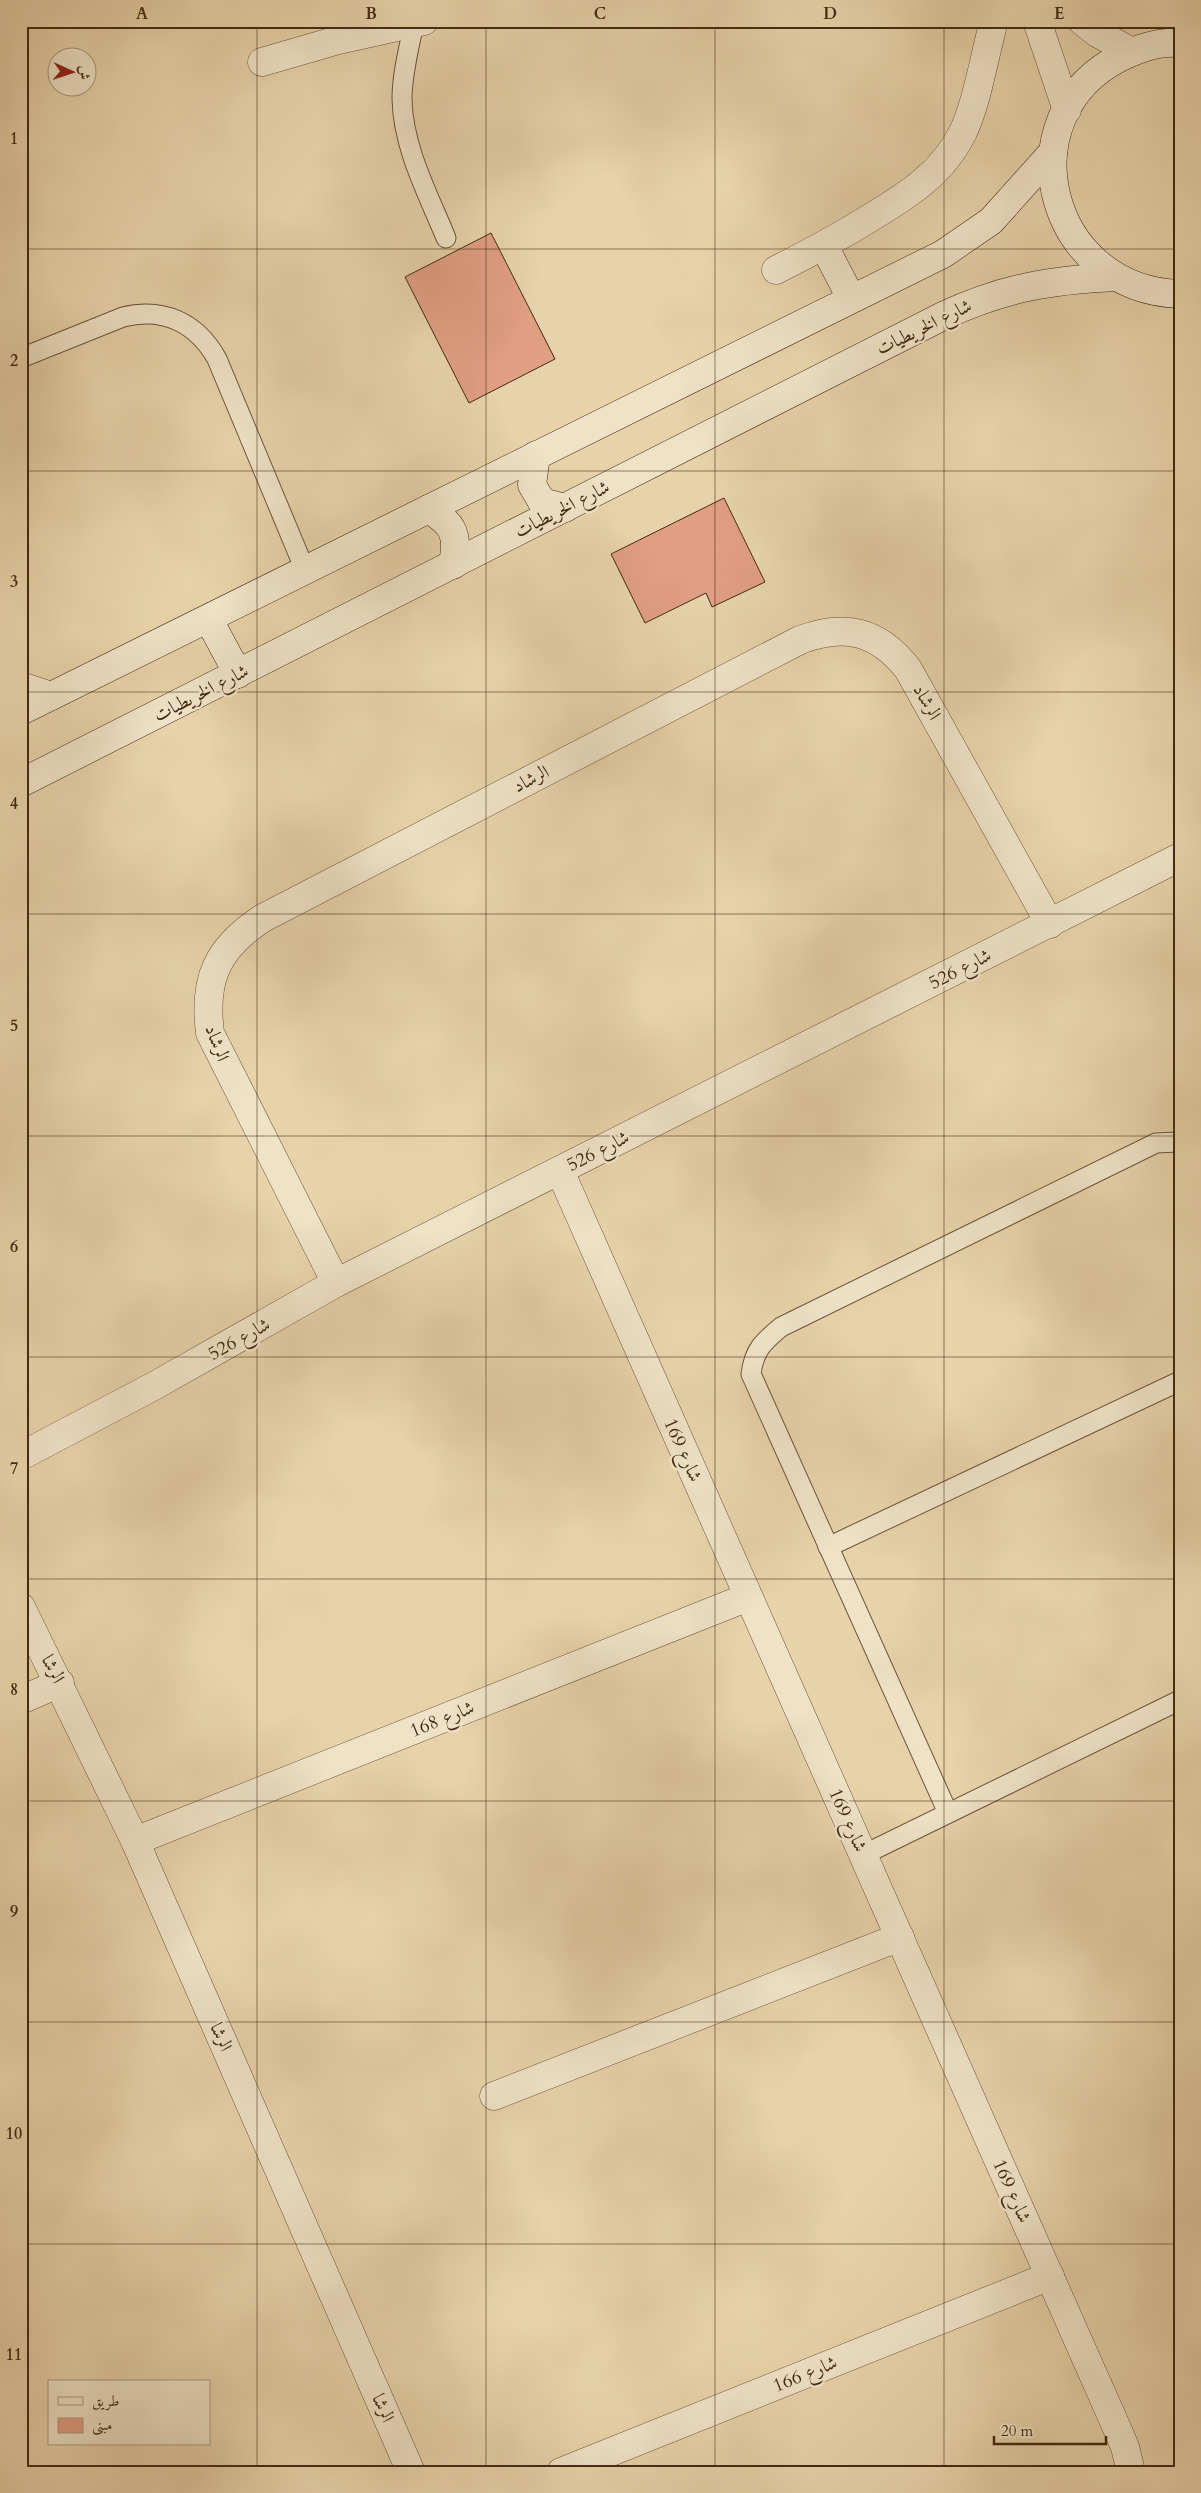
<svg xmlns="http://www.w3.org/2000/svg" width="1201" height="2493" font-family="Cardo,Amiri,serif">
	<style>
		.building { fill: #e09e82; stroke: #422a14 }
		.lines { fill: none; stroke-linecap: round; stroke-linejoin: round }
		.lane-casing { stroke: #6b5439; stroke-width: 21 }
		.street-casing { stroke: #6b5439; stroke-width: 29 }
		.secondary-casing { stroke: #422a14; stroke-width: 29 }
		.lane { stroke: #efe2c7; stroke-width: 19 }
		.street { stroke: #efe2c7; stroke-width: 28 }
		.secondary { stroke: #efe2c7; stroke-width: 28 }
		.grid { fill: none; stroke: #422a14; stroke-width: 1; stroke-opacity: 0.55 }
		.labels { text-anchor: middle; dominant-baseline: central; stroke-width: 4.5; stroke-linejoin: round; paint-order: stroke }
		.street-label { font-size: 19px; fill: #422a14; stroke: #efe2c7 }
		.neatline { fill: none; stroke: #422a14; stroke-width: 2 }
		.grid-label { font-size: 16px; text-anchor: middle; font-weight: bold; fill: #422a14 }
	</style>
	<rect width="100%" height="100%" fill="#e7d2a9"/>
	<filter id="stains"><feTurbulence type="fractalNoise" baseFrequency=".004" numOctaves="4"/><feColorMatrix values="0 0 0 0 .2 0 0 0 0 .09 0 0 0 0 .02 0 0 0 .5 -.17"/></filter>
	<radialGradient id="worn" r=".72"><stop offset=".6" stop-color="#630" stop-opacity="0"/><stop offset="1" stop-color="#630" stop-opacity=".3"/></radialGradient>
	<g class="building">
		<polygon points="491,233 555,359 469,403 405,277"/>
		<polygon points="724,498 765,582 712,607 706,593 645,623 611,554"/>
	</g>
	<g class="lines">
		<g class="lane-casing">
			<g id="lane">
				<path d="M 414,23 C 409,48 402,74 402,99 C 403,148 428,194 446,238"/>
				<path d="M 21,358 L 123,317 C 164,307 197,323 217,359 L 305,570"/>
				<polyline points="828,1547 1180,1381"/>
				<path d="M 948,1813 L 751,1374 C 754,1350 763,1342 781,1327 L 1156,1143 L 1178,1142 L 1180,1145"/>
				<polyline points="863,1855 1180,1700"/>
			</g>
		</g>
		<g class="street-casing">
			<g id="street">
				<polyline points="1037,21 1067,110"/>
				<polyline points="1082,21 1097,33 1132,52"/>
				<polyline points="262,62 338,40 424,21"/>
				<path d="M 776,270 C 808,254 839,237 870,218 C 908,195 943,173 963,132 C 977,103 985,53 994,21"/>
				<polyline points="21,686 51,696"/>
				<polyline points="560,1171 1116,2426 1125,2447 1131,2472"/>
				<path d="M 336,1283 L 210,1033 C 203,979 217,948 263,918 L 800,640 C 846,623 878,631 908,669 L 1050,924"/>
				<polyline points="21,1456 154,1386 336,1283 1180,857"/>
				<polyline points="21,1607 135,1841 411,2472"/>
				<polyline points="21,1700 60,1683"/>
				<polyline points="135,1841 748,1597"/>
				<polyline points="494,2096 900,1937"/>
				<polyline points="561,2472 1050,2276"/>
			</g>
		</g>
		<g class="secondary-casing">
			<g id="secondary">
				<path d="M 1180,43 C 1160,41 1139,48 1121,57 C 1004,115 1046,290 1180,294"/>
				<polyline points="824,246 851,298"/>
				<polyline points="536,455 532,485 542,502 565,508"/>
				<path d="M 428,509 C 455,525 458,534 453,565"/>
				<polyline points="209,620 238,674"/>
				<polyline points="21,711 943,254 991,221 1053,152"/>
				<path d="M 21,783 L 943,316 C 1003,288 1050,280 1116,277"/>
			</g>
		</g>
		<use href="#lane" class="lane"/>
		<use href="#street" class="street"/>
		<use href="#secondary" class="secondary"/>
	</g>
	<path class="grid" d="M 257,21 L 257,2472M 486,21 L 486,2472M 715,21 L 715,2472M 944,21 L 944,2472M 21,249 L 1180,249M 21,471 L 1180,471M 21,692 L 1180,692M 21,914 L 1180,914M 21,1136 L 1180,1136M 21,1357 L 1180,1357M 21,1579 L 1180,1579M 21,1801 L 1180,1801M 21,2022 L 1180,2022M 21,2244 L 1180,2244"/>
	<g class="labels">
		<g class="street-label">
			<text transform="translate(924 327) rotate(-26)">شارع الخريطيات</text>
			<text transform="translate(562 509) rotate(-27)">شارع الخريطيات</text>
			<text transform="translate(201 693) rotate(-27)">شارع الخريطيات</text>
			<text transform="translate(927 702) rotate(61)">الرشاد</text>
			<text transform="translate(531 779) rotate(-27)">الرشاد</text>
			<text transform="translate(960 969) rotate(-27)">شارع 526</text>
			<text transform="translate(217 1043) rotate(70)">الرشاد</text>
			<text transform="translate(598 1151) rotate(-27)">شارع 526</text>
			<text transform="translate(239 1339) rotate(-29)">شارع 526</text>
			<text transform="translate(683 1450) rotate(66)">شارع 169</text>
			<text transform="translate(53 1669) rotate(63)">الرشا</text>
			<text transform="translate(442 1719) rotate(-22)">شارع 168</text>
			<text transform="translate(848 1820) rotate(66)">شارع 169</text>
			<text transform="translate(221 2037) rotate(66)">الرشا</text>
			<text transform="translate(1012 2191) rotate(66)">شارع 169</text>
			<text transform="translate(805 2374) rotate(-22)">شارع 166</text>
			<text transform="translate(383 2408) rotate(66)">الرشا</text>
		</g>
	</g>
	<rect width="1201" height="2493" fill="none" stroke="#e7d2a9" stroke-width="55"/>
	<rect x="48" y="2380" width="162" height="65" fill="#efe2c7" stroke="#aa987f"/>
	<rect x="58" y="2397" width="25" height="8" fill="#efe2c7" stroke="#aa987f"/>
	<text x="92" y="2406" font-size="15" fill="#422a14">طريق</text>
	<rect x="58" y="2418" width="25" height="15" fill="#e09e82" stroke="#aa987f"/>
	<text x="92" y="2430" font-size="15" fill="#422a14">مبنى</text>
	<g transform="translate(72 72) rotate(93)"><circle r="24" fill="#efe2c7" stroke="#aa987f"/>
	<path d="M0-4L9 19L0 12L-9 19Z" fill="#8f2418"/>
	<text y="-8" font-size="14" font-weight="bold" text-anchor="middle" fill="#422a14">ش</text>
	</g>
	<path d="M994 2436v8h112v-8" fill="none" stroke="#422a14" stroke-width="2.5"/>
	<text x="1001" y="2436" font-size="15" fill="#422a14" stroke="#efe2c7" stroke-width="4" paint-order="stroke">20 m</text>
	<rect x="28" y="28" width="1146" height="2438" class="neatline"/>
	<g class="grid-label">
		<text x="142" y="19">A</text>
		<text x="371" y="19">B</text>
		<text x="600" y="19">C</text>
		<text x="830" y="19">D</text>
		<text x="1059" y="19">E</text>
		<text x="14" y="144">1</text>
		<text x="14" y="366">2</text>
		<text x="14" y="587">3</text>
		<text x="14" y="809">4</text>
		<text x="14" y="1031">5</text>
		<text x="14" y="1252">6</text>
		<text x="14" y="1474">7</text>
		<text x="14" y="1695">8</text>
		<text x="14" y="1917">9</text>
		<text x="14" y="2139">10</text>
		<text x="14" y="2360">11</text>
	</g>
	<rect width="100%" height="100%" filter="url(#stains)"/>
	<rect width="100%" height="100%" fill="url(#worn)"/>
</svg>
